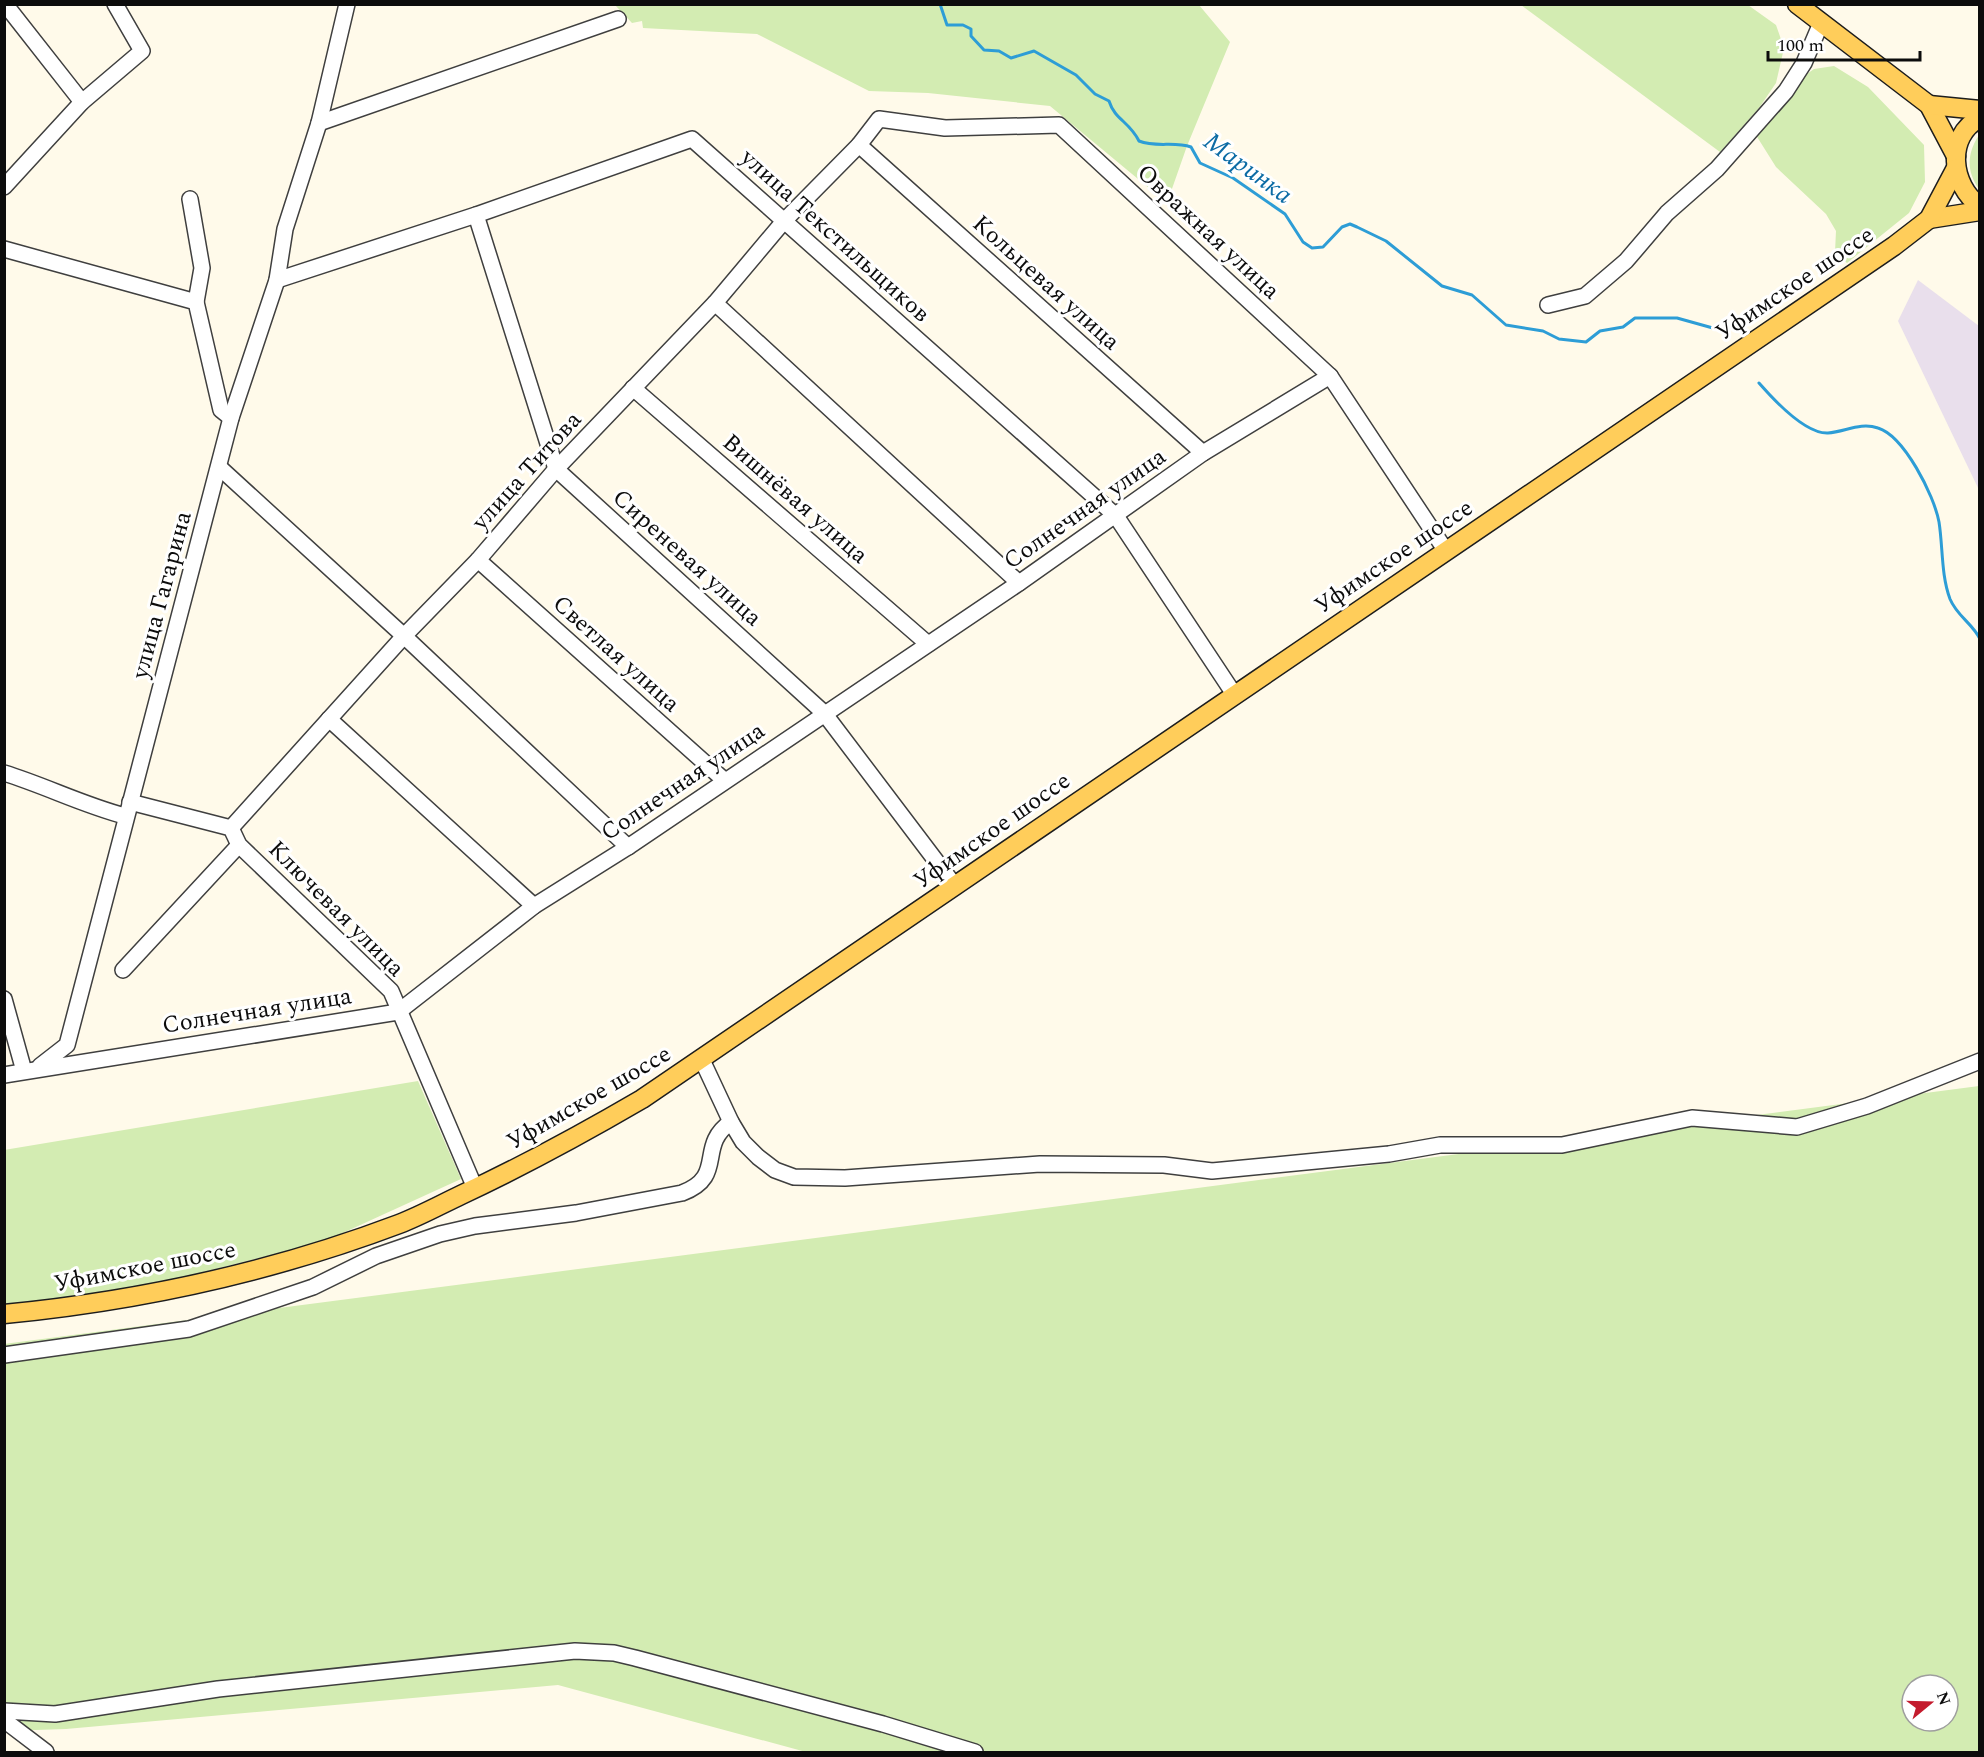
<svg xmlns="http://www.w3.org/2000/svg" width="1984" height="1757" font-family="Spectral,serif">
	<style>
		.industrial { fill: #e9dfec }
		.green { fill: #d3ecb2; fill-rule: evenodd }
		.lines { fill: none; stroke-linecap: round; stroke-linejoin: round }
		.stream { stroke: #2d9dd6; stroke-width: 3 }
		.minor-casing { stroke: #3f3f3f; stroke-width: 18 }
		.major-casing { stroke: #1d1d1d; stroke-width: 21 }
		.minor { stroke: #fff; stroke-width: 15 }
		.major { stroke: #ffcd5a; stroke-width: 18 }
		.labels { text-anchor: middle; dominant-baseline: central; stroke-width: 6; stroke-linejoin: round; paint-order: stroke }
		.street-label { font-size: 24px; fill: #0c0c0c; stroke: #fff }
		.water-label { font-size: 26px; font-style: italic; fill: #0d6ca5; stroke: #fff }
	</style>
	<rect width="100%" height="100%" fill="#fffaea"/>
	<polygon class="industrial" points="1918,280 1979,326 1979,490 1898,321"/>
	<g class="green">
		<polygon points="1132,5 1199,5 1230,42 1187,146 1167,203 1050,106 928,93 869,91 757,34 643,28 642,21 632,23 615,5"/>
		<polygon points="1521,5 1748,5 1776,25 1784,48 1776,83 1759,108 1720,152"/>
		<polygon points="1834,66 1868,87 1924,145 1925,182 1909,213 1847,263 1835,252 1836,231 1826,214 1776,167 1754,132 1797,81 1814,69"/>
		<path d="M 1979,135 L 1979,189 C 1966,171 1967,153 1979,135 Z"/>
		<polygon points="418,1081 461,1179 323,1242 92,1300 5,1304 4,1150"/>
		<path d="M 1979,1086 L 1979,1752 L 806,1752 L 558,1685 L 66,1729 L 5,1731 L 4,1344 ZM 1912,1685 L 1948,1685 L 1948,1721 L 1912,1721 Z"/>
	</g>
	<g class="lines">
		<g class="stream">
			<path d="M 940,4 L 947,25 L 963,25 L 971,29 L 971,36 L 984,50 L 999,51 L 1011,58 L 1034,51 L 1076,75 L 1095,94 L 1109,101 C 1115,120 1129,121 1139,141 C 1156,148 1174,141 1191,147 L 1200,163 L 1233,178 L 1285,214 L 1303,242 L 1312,248 L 1323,247 L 1342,227 L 1350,224 L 1357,227 L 1386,241 L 1442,286 L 1472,295 L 1506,325 L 1543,331 L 1559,339 L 1586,342 L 1600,331 L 1623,327 L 1635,318 L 1677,318 L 1720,330"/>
			<path d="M 1759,383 C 1773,399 1805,434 1828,433 C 1845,432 1860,422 1878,428 C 1904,436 1934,495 1939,522 C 1943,547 1941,575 1950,599 C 1957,616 1972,623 1980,639"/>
		</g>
		<g class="minor-casing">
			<g id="minor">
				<polyline points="5,4 82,102"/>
				<polyline points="319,123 618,19"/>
				<polyline points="859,145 1203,453"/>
				<polyline points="4,187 82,102 142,51 115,4"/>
				<polyline points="190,199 202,268 196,302"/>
				<polyline points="476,215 556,469 824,713 955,886"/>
				<polyline points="4,249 196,302 221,410 231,418"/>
				<polyline points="277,280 476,215 692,139 1116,516 1234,694"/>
				<polyline points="715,303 1019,583"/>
				<polyline points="1548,305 1585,296 1626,261 1667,213 1717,169 1786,91 1804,63 1821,23"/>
				<polyline points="633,388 928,644"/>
				<polyline points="219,467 404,636 628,847"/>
				<polyline points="478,560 724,780"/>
				<polyline points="329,719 534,906"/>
				<path d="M 4,773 C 46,786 83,805 125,816"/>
				<polyline points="130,802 231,828 239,845 391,991 475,1188"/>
				<polyline points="231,828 404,636 478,560 556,469 715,303 784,221 859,145 879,119 945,128 1059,125 1330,376 1446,551"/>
				<polyline points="123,970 239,845"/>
				<polyline points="4,999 24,1071"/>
				<polyline points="702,1060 731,1122 743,1142 758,1157 775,1170 794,1177 845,1178 1040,1164 1164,1165 1212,1171 1389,1154 1440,1145 1562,1145 1692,1118 1797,1127 1867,1106 1980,1061"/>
				<polyline points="40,1066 67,1045 231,418 277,280 285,229 319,123 347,4"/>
				<polyline points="4,1075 398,1012 534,906 628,847 1019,583 1203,453 1330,376"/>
				<path d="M 4,1355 L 189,1329 L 313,1287 L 376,1256 L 440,1234 L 475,1226 L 576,1213 L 682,1193 C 727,1176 696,1146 731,1122"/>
				<polyline points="4,1711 55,1714 218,1689 575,1651 614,1653 635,1658 883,1724 975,1752"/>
				<polyline points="4,1720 46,1752"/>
			</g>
		</g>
		<g class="major-casing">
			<g id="major">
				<polyline points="1797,4 1929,105 1956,156"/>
				<polyline points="1929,105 1980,110"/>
				<path d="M 1980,118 C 1945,136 1951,186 1980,206"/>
				<polyline points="1929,219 1980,211"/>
				<path d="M 4,1314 C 139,1301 272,1272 399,1224 C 420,1216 440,1205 461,1195 C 523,1166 582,1134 642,1099 L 1894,246 L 1929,219 L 1956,168"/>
			</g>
		</g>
		<use href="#minor" class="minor"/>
		<use href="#major" class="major"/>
	</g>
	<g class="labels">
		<g class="street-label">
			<text transform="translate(1208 232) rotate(43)">Овражная улица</text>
			<text transform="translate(835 236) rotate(42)">улица Текстильщиков</text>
			<text transform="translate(1046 283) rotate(42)">Кольцевая улица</text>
			<text transform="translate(1795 284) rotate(-34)">Уфимское шоссе</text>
			<text transform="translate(527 471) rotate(-48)">улица Титова</text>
			<text transform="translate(795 499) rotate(41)">Вишнёвая улица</text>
			<text transform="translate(1085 509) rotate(-35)">Солнечная улица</text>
			<text transform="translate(1394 557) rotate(-34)">Уфимское шоссе</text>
			<text transform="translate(687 558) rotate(42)">Сиреневая улица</text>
			<text transform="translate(162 595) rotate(-75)">улица Гагарина</text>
			<text transform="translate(616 654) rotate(42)">Светлая улица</text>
			<text transform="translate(683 782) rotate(-34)">Солнечная улица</text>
			<text transform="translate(992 831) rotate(-35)">Уфимское шоссе</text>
			<text transform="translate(336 909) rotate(45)">Ключевая улица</text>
			<text transform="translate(257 1011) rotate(-9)">Солнечная улица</text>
			<text transform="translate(589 1098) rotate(-30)">Уфимское шоссе</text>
			<text transform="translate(145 1267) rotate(-11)">Уфимское шоссе</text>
		</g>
		<g class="water-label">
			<text transform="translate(1248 168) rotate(36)">Маринка</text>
		</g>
	</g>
	<rect width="1984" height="1757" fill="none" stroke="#0c0c0c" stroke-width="12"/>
	<g transform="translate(1930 1703) rotate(71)"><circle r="28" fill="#ffffff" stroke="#9e9e9e" stroke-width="1.5"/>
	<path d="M0-4.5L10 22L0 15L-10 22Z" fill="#c41b2d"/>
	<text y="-9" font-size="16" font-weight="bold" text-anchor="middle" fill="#0c0c0c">N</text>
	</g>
	<path d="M1768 51v9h152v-9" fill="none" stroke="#0c0c0c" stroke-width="3"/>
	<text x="1777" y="51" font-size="18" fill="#0c0c0c" stroke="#ffffff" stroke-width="4.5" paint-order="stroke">100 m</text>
</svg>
